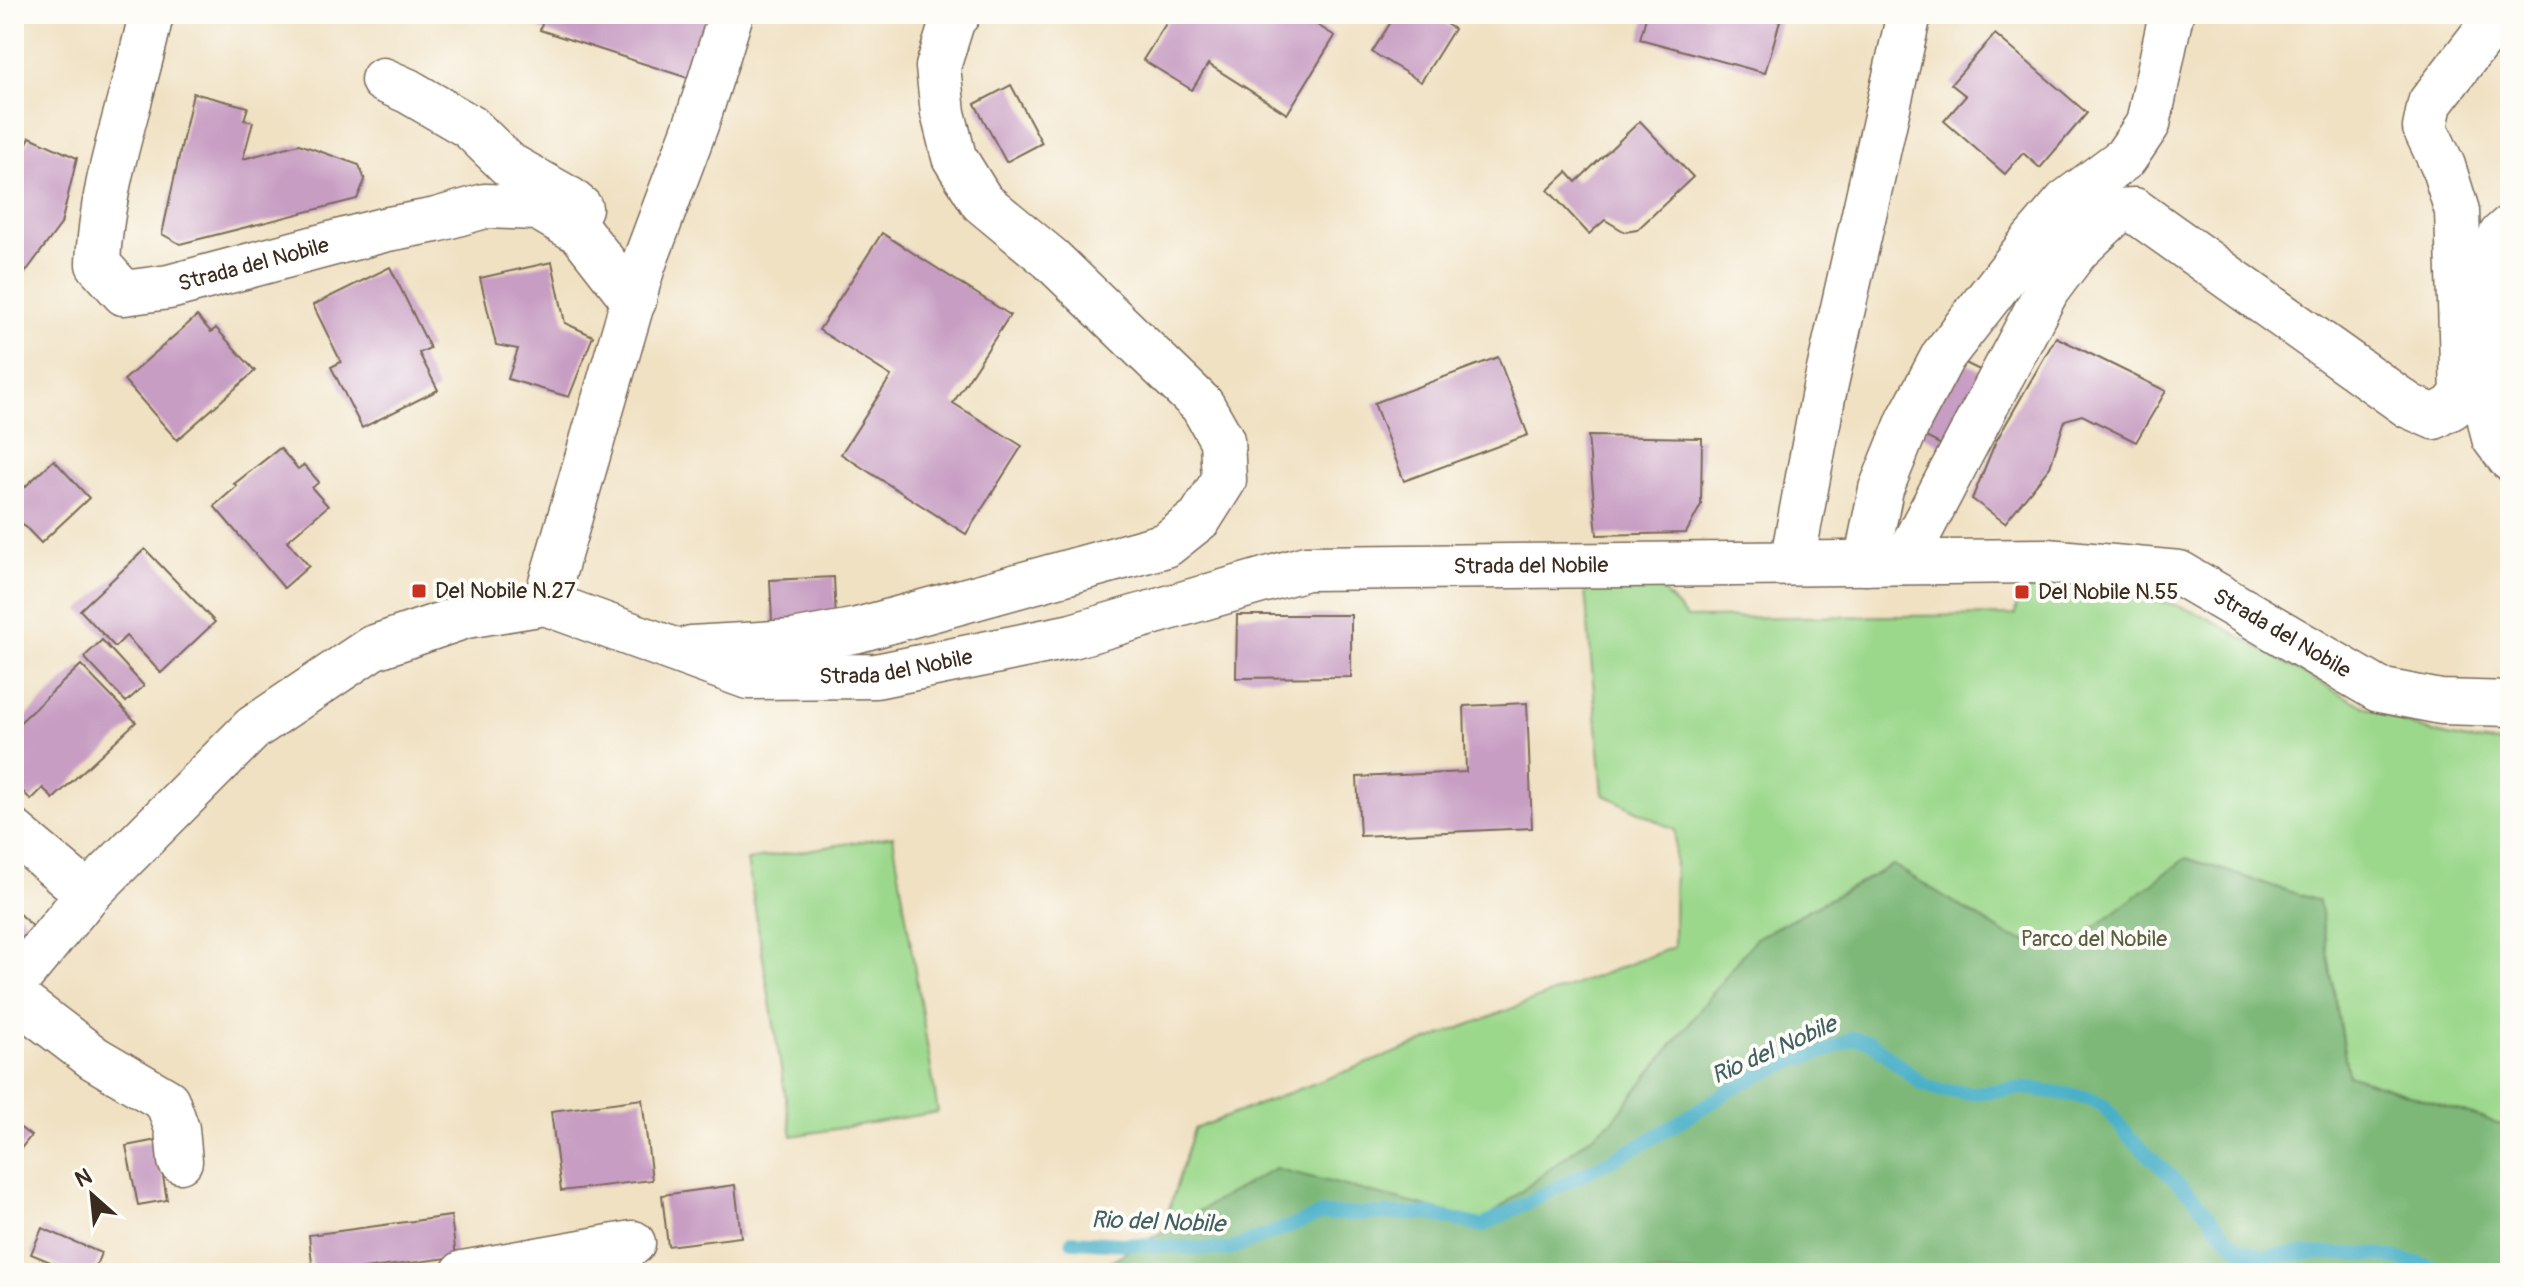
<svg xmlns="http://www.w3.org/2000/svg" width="2524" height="1287" font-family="Pangolin,sans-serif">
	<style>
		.green { fill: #9cd88c; stroke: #6c8155; stroke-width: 2 }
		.forest { fill: #7db878; stroke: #5c714b; stroke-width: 2 }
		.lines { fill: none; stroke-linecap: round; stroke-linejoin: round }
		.stream { stroke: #49b0c8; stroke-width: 14 }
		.building { fill: #c79dc3 }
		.minor-casing { stroke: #7a6a58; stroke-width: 47 }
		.minor { stroke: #fff; stroke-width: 44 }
		.poi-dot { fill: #c8321e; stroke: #fdfcf7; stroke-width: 3 }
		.labels { text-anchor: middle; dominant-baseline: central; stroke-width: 8; stroke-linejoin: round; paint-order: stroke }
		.street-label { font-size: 22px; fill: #3b2a1e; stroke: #fdfcf7 }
		.poi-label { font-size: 22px; fill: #3b2a1e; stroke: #fdfcf7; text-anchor: start }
		.park-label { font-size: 22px; fill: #585e3f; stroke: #fdfcf7 }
		.water-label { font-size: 24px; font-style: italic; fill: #416062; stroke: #fdfcf7 }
	</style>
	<rect width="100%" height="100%" fill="#fdfcf7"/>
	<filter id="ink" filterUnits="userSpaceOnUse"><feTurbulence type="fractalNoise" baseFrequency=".0125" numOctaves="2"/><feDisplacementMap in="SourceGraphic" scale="16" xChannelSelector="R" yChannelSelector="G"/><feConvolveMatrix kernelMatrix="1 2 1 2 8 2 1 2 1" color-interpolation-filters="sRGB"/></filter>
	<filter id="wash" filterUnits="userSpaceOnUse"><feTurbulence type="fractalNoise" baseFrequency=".006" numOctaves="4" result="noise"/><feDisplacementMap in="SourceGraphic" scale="32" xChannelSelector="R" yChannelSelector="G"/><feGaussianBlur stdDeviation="1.8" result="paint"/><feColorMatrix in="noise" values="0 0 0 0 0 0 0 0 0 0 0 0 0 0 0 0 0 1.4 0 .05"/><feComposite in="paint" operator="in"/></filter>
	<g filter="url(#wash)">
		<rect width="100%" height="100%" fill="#f0e1c3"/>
		<g class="green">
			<path d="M 1658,586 L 1687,618 L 2015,615 L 2019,589 C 2076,590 2146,591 2199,614 C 2217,622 2234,634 2252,644 C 2331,689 2415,744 2510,743 L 2510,1273 L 1149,1273 L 1194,1129 L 1674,947 L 1675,830 L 1603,794 L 1585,590 Z"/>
			<polygon points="893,836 938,1112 792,1136 747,860"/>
		</g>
		<polygon class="forest" points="2186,858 2319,901 2348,1075 2510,1127 2510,1273 1089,1273 1275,1168 1483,1221 1614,1119 1756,938 1893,865 2009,936 2062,952"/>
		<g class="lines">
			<polyline class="stream" points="1072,1241 1228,1250 1322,1214 1430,1214 1482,1226 1648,1141 1744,1082 1791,1062 1829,1050 1853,1038 1871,1042 1922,1084 1939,1090 1973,1093 2025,1088 2085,1097 2104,1106 2129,1137 2195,1199 2223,1233 2238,1248 2264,1256 2308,1253 2378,1255 2423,1264 2449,1273"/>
		</g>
		<g id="blocks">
			<g class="building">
				<polygon points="545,14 709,14 694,80 540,30"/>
				<polygon points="1172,14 1299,14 1335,36 1287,114 1208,64 1192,90 1143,60"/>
				<polygon points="1396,14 1430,14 1454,29 1421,82 1372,52"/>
				<polygon points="1647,14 1761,14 1760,16 1780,21 1765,73 1640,39"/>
				<polygon points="1995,34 2087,113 2040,168 2023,153 2005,174 1944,121 1966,96 1951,84"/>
				<polygon points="1011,85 1042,143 1006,162 975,104"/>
				<polygon points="193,93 248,107 244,120 253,122 243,159 299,144 359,165 365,180 357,199 180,244 162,234"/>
				<polygon points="1640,121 1693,177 1637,230 1625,232 1605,220 1589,234 1548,190 1567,172 1576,182"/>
				<polygon points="30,137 77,158 61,224 25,273 14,266 14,168"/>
				<polygon points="882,233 1010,315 953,403 1022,446 966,534 841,454 891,376 819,330"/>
				<polygon points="552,262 565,323 593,336 569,397 508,379 518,349 496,345 480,278"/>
				<polygon points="390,267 430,348 419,353 438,390 362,428 331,367 341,362 313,305"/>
				<polygon points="197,316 211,332 216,328 255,371 177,440 124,380"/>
				<polygon points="2056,337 2166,391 2136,442 2082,415 2065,420 2050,467 2005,523 1972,499 1995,443"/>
				<polygon points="1951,356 1988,374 1951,450 1914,431"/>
				<polygon points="1498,357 1528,435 1404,481 1374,403"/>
				<polygon points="1588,436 1702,438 1701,505 1686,533 1597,535"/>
				<polygon points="280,448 298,469 304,465 319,482 312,488 328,506 287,541 309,566 284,588 214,506 237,486 234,484"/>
				<polygon points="54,460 89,498 41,543 14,515 14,497"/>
				<polygon points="145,549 215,622 161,673 126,636 115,647 80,610"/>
				<polygon points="834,577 836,619 772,622 770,580"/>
				<polygon points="1237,615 1351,615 1351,677 1236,678"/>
				<polygon points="102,640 144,686 126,702 84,657"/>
				<polygon points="81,665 136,722 53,799 43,788 31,800 14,782 14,728"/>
				<polygon points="1527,703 1532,828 1360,836 1357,777 1466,772 1464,706"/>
				<polygon points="14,909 33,927 14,948"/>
				<polygon points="642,1099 652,1180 561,1191 551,1111"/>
				<polygon points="14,1123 31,1136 14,1157"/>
				<polygon points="157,1140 167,1200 138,1205 126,1146"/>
				<polygon points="735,1185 741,1237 668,1246 662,1195"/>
				<polygon points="451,1216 456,1257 333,1273 313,1273 309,1235"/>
				<polygon points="42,1228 101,1253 93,1273 77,1273 31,1254"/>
			</g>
		</g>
	</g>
	<g filter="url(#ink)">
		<use href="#blocks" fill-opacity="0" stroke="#7a6a58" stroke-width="2"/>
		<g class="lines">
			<g class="minor-casing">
				<g id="minor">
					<path id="s1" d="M 151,14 C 134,98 101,178 98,264 L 124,293 L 169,287 L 383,230 L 436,220 L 485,206 L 538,208 L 581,233 L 634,301"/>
					<polyline points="383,80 408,91 470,127 509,165 569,199 580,208"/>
					<polyline points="2510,227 2501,235 2489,264 2486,403 2494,438 2510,459"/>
					<polyline points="1904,562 2047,290 2077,250 2118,211 2134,210 2409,406 2434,417 2452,407 2463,394 2457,211 2443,166 2425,128 2430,103 2499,14"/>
					<polyline points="1792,563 1823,397 1909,14"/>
					<polyline points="1866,563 1881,489 1909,420 1943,356 2030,244 2066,202 2125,158 2148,124 2171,14"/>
					<polyline points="545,603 643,266 697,122 731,14"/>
					<polyline points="691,648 793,642 858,630 1166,545 1200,518 1224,480 1222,440 1202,405 1051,259 982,202 954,157 943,113 938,67 953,19 958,14"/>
					<polyline points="14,832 88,894"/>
					<path id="s2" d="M 14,984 L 88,894 L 253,728 L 372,648 L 466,616 L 545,603 L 748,677 L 876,676 L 1072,636 L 1306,568 L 2047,561 L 2179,573 L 2379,690 L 2441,702 L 2510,704"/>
					<polyline points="14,997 94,1058 167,1101 177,1129 180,1161"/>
					<polyline points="463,1273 633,1243"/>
				</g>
			</g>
			<use href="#minor" class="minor"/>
		</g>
	</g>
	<g class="poi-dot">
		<rect x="411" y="583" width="16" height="16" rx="4"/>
		<rect x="2014" y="584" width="16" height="16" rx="4"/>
	</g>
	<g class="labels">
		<g class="street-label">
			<text stroke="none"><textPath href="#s1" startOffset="428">Strada del Nobile</textPath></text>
			<text stroke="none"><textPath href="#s2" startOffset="1686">Strada del Nobile</textPath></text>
			<text stroke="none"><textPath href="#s2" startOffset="2454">Strada del Nobile</textPath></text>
			<text stroke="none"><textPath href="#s2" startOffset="1038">Strada del Nobile</textPath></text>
		</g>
		<g class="poi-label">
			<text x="435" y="591">Del Nobile N.27</text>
			<text x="2038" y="592">Del Nobile N.55</text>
		</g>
		<g class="park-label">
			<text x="2094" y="939">Parco del Nobile</text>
		</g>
		<g class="water-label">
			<text transform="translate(1774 1050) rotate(-24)">Rio del Nobile</text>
			<text transform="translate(1158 1222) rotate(2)">Rio del Nobile</text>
		</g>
	</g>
	<rect width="2524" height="1287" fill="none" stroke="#fdfcf7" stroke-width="48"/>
	<g transform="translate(92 1195) rotate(333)" stroke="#fdfcf7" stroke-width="6" paint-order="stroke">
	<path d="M0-6L14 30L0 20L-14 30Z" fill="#3b2a1e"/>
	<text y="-12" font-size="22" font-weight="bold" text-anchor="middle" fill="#3b2a1e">N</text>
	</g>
</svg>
